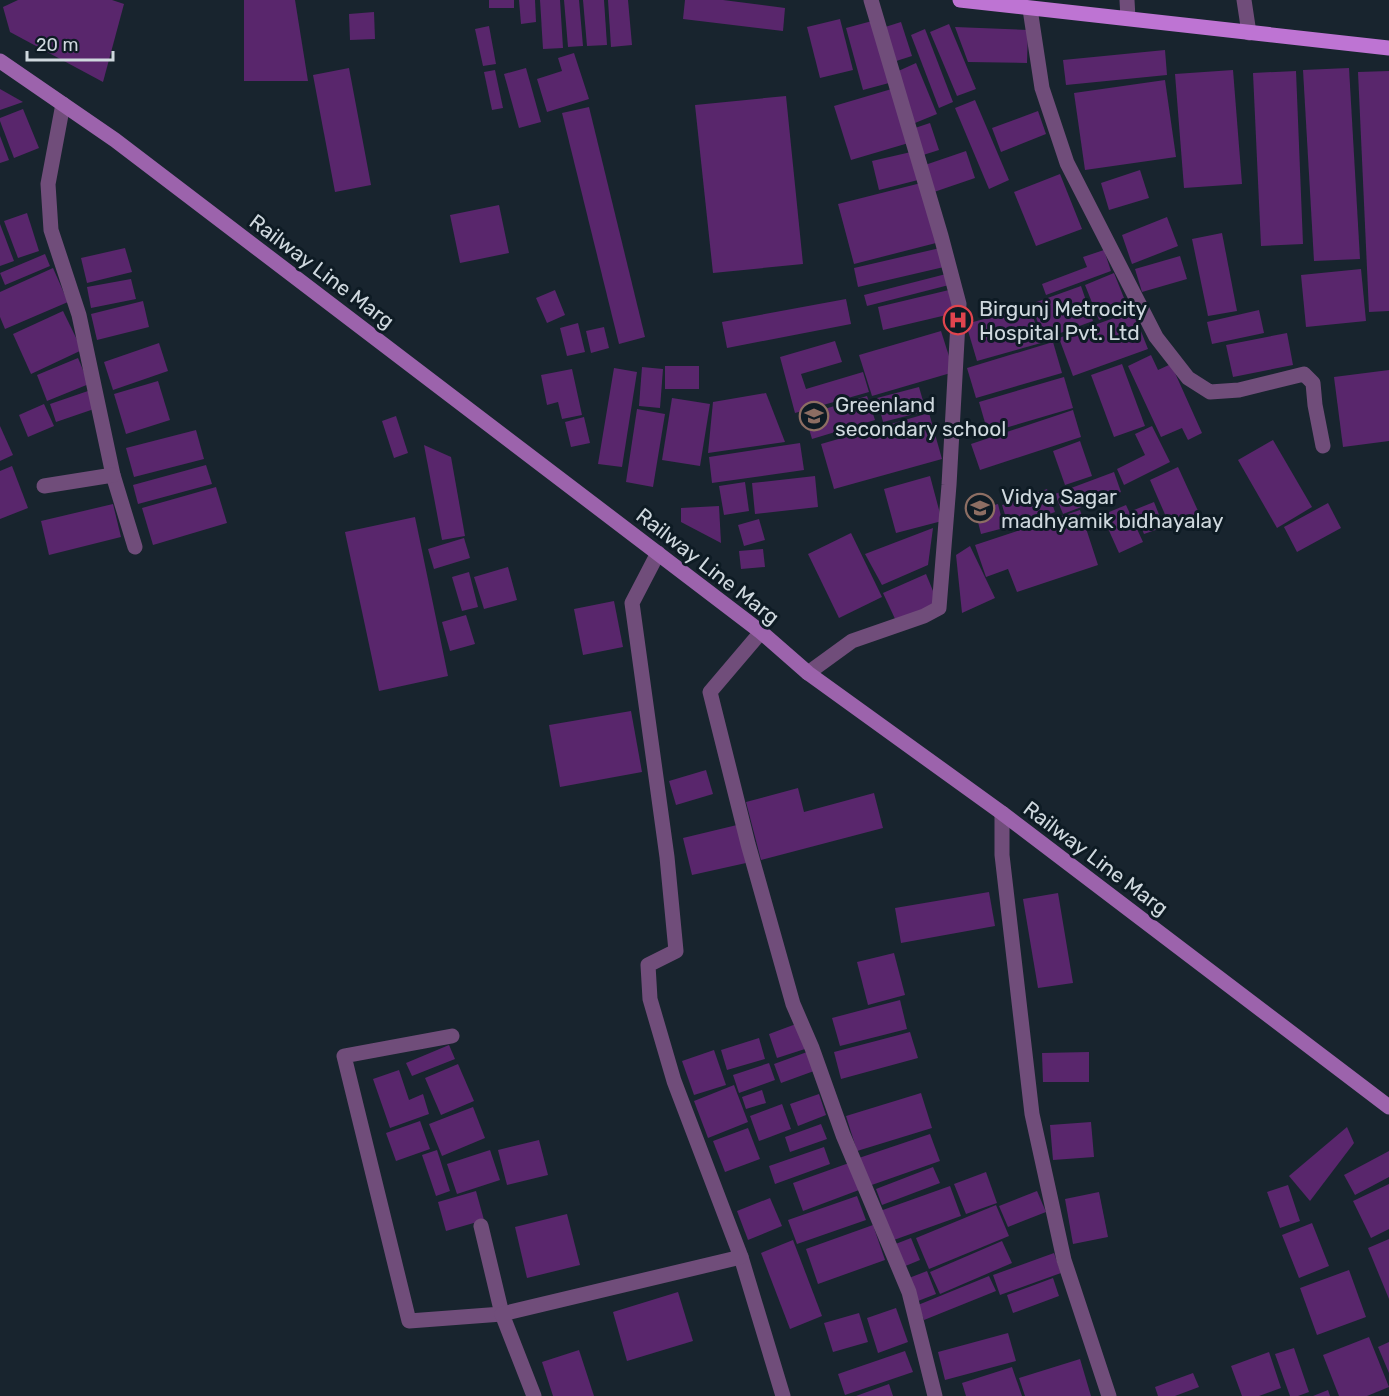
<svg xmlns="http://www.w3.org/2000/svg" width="1389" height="1396" font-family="Rubik,sans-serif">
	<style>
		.building { fill: #59266c }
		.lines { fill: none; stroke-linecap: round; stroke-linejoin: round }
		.minor { stroke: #704d7a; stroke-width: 15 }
		.secondary { stroke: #9c63ac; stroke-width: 15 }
		.primary { stroke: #be74d3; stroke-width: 15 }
		.labels { text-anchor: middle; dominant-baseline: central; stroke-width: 6; stroke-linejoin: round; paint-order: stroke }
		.street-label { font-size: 21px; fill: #cfd8de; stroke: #0e1b24 }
		.poi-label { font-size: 21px; fill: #cfd8de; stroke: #0e1b24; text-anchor: start }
	</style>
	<rect width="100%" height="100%" fill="#18242e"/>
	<g class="building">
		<polygon points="18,0 112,0 124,4 103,82 10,32 3,7"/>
		<polygon points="244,0 295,0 308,81 244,81"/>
		<rect x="489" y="0" width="25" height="8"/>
		<polygon points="519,0 535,0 536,22 521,24"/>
		<polygon points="540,0 560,0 563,48 543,49"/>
		<polygon points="564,0 579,0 583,46 568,47"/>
		<polygon points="583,0 604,0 607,45 587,46"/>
		<polygon points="608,0 628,0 632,45 611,47"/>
		<polygon points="685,0 723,0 785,8 783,31 683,19"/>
		<polygon points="374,12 375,39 350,40 349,14"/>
		<polygon points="840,19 853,70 820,78 807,27"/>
		<polygon points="872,21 889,83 863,90 846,28"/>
		<polygon points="901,22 912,56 893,62 882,28"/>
		<polygon points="949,24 976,89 957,96 930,32"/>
		<polygon points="489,26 496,64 483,66 475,29"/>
		<polygon points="955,27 1028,30 1027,63 968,62"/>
		<polygon points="925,29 953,102 939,108 911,35"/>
		<polygon points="1165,50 1167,75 1066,85 1063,60"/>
		<polygon points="574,53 589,99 547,112 537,79 562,71 558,58"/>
		<polygon points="916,63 937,114 915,123 894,73"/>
		<polygon points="349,68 371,185 335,192 313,75"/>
		<polygon points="526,68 541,122 519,128 504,74"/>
		<polygon points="1349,68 1360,259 1314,261 1303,70"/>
		<polygon points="495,70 503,108 492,110 484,72"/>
		<polygon points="1233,70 1242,184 1184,188 1175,74"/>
		<polygon points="1296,71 1303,244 1261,246 1253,73"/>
		<polygon points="1389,71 1389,311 1369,312 1358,72"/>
		<polygon points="1165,80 1176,157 1085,170 1074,93"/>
		<polygon points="895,88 912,142 851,160 834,106"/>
		<polygon points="0,89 23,102 0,110"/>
		<polygon points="786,96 803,264 713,273 695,105"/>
		<polygon points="975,100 1009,180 989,189 955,108"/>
		<polygon points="589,107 645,337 619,344 562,113"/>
		<polygon points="23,109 39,148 14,158 0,121 0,118"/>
		<polygon points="1038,111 1046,134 1001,152 992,128"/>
		<polygon points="930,123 939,150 920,156 912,129"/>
		<polygon points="0,136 9,160 0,163"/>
		<polygon points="966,151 975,178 934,192 925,165"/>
		<polygon points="911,152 918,180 879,190 872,161"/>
		<polygon points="1140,170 1149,198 1109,210 1101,183"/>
		<polygon points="1060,174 1082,229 1036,246 1014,192"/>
		<polygon points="921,183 936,243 854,264 838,204"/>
		<polygon points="499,205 509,253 460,263 450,215"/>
		<polygon points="27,213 39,251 18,258 4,221"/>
		<polygon points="1167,217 1178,246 1132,264 1122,235"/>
		<polygon points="0,224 14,261 0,266"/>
		<polygon points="1222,233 1237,311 1208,316 1192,239"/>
		<polygon points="125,248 132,272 87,283 81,258"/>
		<polygon points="940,248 944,267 858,287 854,268"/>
		<polygon points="1104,250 1111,271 1046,295 1042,284 1087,267 1083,257"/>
		<polygon points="45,254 50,266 5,285 0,273"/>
		<polygon points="1180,256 1187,279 1142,292 1135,269"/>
		<polygon points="53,268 68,302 5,329 0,317 0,292"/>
		<polygon points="1361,269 1366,321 1306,327 1301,275"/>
		<polygon points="1114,273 1128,308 1099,320 1085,285"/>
		<polygon points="946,274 949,285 867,306 864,295"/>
		<polygon points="131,279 136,299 91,308 87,287"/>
		<polygon points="1081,286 1093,321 1044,339 1031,304"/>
		<polygon points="555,290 565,315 547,323 536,298"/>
		<polygon points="949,290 955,313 883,330 878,307"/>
		<polygon points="846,299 851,324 727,348 722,322"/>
		<polygon points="143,301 149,327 97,340 91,314"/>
		<polygon points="1030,306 1041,343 977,361 966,324"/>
		<polygon points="1259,310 1264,333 1212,344 1207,322"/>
		<polygon points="63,311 82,350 31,374 13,334"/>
		<polygon points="1133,311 1148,349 1073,376 1059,338"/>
		<polygon points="578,323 585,352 567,356 560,328"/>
		<polygon points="604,327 609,348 591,353 586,331"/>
		<polygon points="941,331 954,372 872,396 859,355"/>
		<polygon points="1287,333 1293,365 1233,377 1226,345"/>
		<polygon points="835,341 842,362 801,374 806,389 863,372 869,392 795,413 780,357"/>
		<polygon points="1053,342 1062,373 976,398 967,368"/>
		<polygon points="159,343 168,371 113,390 104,362"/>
		<polygon points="1151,355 1158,370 1171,364 1202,433 1188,440 1182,428 1161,437 1128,366"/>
		<polygon points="78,358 89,384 47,401 37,375"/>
		<polygon points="1122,364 1145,426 1114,437 1091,375"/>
		<rect x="665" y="366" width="34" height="23"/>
		<polygon points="642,367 663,369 660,408 639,406"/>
		<polygon points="614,368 637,372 622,467 598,464"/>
		<polygon points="572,369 582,415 562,419 558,402 547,405 541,375"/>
		<polygon points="1389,370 1389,441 1343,447 1334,377"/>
		<polygon points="1064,377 1073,408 988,433 979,402"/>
		<polygon points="158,381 170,420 126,434 114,394"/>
		<polygon points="919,387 926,411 883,422 877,398"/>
		<polygon points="88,391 94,409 56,422 50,404"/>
		<polygon points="766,393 785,442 708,453 713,402"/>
		<polygon points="867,396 875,420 812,439 805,415"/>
		<polygon points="672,398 710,404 700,466 662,460"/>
		<polygon points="44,404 54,426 28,437 19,415"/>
		<polygon points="637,409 665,414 653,487 626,482"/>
		<polygon points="1073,410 1081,437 980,470 971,444"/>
		<polygon points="929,413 942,459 834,489 821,444"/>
		<polygon points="396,416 408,453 394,458 382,421"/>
		<polygon points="584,417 590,443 571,447 565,422"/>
		<polygon points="0,426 13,455 0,461"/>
		<polygon points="1152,426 1170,462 1124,485 1117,469 1145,455 1135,434"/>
		<polygon points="196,430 204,459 134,477 126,448"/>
		<polygon points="1273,440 1312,507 1277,528 1238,460"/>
		<polygon points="1080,441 1092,476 1065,485 1053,451"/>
		<polygon points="800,443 804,470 712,483 709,457"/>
		<polygon points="424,445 451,457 465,536 442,540"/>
		<polygon points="206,465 212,484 138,504 133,485"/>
		<polygon points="12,466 28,508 0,519 0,471"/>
		<polygon points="1178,467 1199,513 1170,526 1150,480"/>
		<polygon points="1114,472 1121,492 1063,514 1055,494"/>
		<polygon points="815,476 818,507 755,514 752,483"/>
		<polygon points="930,476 942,521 896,533 884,489"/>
		<polygon points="745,482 749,511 724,515 719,486"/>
		<polygon points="216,487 227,523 153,545 142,508"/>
		<polygon points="1047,489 1055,512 1009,528 1002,505"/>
		<polygon points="1154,502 1164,527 1144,534 1134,510"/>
		<polygon points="1328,503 1341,528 1297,552 1284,527"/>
		<polygon points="113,504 121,537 49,555 41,521"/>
		<polygon points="998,504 1004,528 981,534 975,510"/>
		<polygon points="1126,505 1143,542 1119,553 1102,515"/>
		<polygon points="719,506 721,543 681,522 681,508"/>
		<polygon points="1080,510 1098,565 1017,592 1008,569 986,577 975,545"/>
		<polygon points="415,517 448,676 379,691 345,532"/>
		<polygon points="759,519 765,540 744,546 738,525"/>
		<polygon points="933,528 928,565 882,585 865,554"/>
		<polygon points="851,533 882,597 839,618 808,554"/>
		<polygon points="464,538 470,558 434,569 428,549"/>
		<polygon points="970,546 995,598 962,613 956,555"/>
		<polygon points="763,549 765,567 741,569 739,551"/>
		<polygon points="508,567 517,600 484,609 474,577"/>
		<polygon points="469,572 478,607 462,611 452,577"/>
		<polygon points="926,574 938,603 896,621 883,593"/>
		<polygon points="614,601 623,647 583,655 574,609"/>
		<polygon points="466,615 475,644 450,651 442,622"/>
		<polygon points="631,711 642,772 560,787 549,725"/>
		<polygon points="706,770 713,794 676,805 669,781"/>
		<polygon points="798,788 804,812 874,793 883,828 761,860 746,802"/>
		<polygon points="737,825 746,863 692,875 683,838"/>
		<polygon points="989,892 995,926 901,943 895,908"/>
		<polygon points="1058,893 1073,983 1038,988 1023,899"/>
		<polygon points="894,953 905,995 868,1005 857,962"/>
		<polygon points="900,1000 907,1029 840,1046 832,1018"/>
		<polygon points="796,1024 805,1049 777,1058 769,1034"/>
		<polygon points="910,1032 918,1058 841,1079 834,1052"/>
		<polygon points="759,1038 765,1059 727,1070 721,1050"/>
		<polygon points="449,1045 455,1059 412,1076 406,1063"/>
		<polygon points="714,1050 726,1085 694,1095 682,1061"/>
		<polygon points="807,1052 814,1071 781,1083 774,1064"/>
		<polygon points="1089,1052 1089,1082 1043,1082 1042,1053"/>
		<polygon points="769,1063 775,1080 739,1093 733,1075"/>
		<polygon points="458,1064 474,1101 441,1115 425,1078"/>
		<polygon points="399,1070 409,1100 423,1094 429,1114 390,1128 373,1079"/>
		<polygon points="734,1085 748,1122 708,1138 694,1101"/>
		<polygon points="762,1090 766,1103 746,1109 742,1097"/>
		<polygon points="921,1093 932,1128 857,1151 846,1116"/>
		<polygon points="819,1094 826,1115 798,1126 790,1104"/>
		<polygon points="782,1104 791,1129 759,1141 750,1116"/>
		<polygon points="473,1107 485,1138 442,1156 429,1124"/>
		<polygon points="420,1121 430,1149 396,1161 386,1133"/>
		<polygon points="1091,1122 1094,1157 1053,1160 1050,1125"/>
		<polygon points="821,1124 827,1139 790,1152 785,1137"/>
		<polygon points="1347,1127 1354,1143 1310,1201 1289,1176"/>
		<polygon points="748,1128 760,1159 725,1172 713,1141"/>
		<polygon points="930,1134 940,1161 866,1187 856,1159"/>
		<polygon points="539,1140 548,1175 507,1185 498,1150"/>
		<polygon points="824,1147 830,1164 775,1184 769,1166"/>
		<polygon points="437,1150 450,1191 436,1196 422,1155"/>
		<polygon points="490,1150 500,1180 457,1194 447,1164"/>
		<polygon points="1389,1151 1389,1177 1355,1195 1344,1175"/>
		<polygon points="849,1163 859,1190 803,1211 793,1183"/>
		<polygon points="933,1167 940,1183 882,1205 876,1189"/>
		<polygon points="986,1172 997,1203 966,1214 954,1184"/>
		<polygon points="1389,1184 1389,1229 1371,1238 1353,1201"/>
		<polygon points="1288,1185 1300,1221 1280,1228 1267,1192"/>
		<polygon points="950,1186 961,1216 891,1241 880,1211"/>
		<polygon points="476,1191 484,1220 446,1231 438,1202"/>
		<polygon points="1037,1191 1046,1212 1008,1227 999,1206"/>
		<polygon points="1099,1192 1108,1237 1073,1244 1065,1199"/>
		<polygon points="857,1196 866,1220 797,1244 788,1220"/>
		<polygon points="770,1198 782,1226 748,1240 737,1211"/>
		<polygon points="996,1205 1009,1236 929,1269 916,1238"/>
		<polygon points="567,1214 580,1265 527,1278 515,1227"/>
		<polygon points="1312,1223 1329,1266 1299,1278 1282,1235"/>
		<polygon points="873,1225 885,1260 818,1284 806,1249"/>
		<polygon points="911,1238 920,1260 903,1267 893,1245"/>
		<polygon points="1389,1239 1389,1299 1368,1248"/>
		<polygon points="793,1240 822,1316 790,1329 761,1253"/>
		<polygon points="1002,1241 1012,1263 940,1294 930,1272"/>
		<polygon points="1054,1253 1061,1273 1000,1295 993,1275"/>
		<polygon points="1349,1270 1366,1317 1317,1335 1300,1288"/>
		<polygon points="927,1271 936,1294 918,1301 909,1278"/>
		<polygon points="989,1276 996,1291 924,1320 918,1305"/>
		<polygon points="1053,1278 1059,1296 1013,1313 1007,1295"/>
		<polygon points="678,1292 693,1341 627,1361 613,1312"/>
		<polygon points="896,1308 908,1342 878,1353 867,1318"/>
		<polygon points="859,1313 868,1342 833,1352 824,1323"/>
		<polygon points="1008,1333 1016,1361 945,1380 938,1352"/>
		<polygon points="1369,1337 1389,1387 1367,1396 1339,1396 1323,1355"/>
		<polygon points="1389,1342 1389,1373 1378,1347"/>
		<polygon points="1294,1348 1309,1392 1298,1396 1290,1396 1275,1354"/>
		<polygon points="579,1350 594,1396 553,1396 542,1362"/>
		<polygon points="905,1351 913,1372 845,1395 838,1374"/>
		<polygon points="1269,1352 1281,1388 1259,1396 1242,1396 1231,1366"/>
		<polygon points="1080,1359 1091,1396 1025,1396 1019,1378"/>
		<polygon points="1012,1367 1022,1396 966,1396 962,1383"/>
		<polygon points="1193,1373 1199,1387 1175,1396 1158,1396 1155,1387"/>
		<polygon points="889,1384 893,1396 856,1396"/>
		<polygon points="1328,1390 1330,1396 1313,1396"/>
	</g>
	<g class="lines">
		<g class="minor">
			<polyline points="1127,0 1128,18"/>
			<polyline points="1244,0 1249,33"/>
			<polyline points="1030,9 1042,88 1067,163 1156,337 1188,378 1210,392 1239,390 1304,374 1313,383 1315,405 1323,446"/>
			<polyline points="63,104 48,184 51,230 79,315 113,475 135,547"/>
			<polyline points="44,486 113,475"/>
			<polyline points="761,632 710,692 748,844 793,1004 812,1048 843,1135 909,1292 935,1396"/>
			<polyline points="808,673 852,641 924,616 939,608 949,485 959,304 941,236 871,0"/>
			<polyline points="1002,813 1002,855 1032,1114 1064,1260 1109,1396"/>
			<polyline points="452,1036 344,1056 409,1321 502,1314 481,1226"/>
			<polyline points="741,1257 783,1396"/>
			<polyline points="534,1396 502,1314 741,1257 674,1081 650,999 648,965 676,951 667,857 632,603 658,553"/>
		</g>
		<polyline class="secondary" points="0,61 115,140 761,632 808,673 1002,813 1389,1107"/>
		<polyline class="primary" points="960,0 1389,48"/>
	</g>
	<defs>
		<g id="hospital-ring" transform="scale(1.5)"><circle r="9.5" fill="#0e1b24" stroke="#e0444e" stroke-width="1.5"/><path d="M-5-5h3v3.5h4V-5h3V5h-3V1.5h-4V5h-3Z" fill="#e0444e"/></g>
		<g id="school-ring" transform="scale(1.5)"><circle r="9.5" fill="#0e1b24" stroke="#8d6e63" stroke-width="1.5"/><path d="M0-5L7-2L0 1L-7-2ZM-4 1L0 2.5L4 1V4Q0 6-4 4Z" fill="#8d6e63"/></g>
	</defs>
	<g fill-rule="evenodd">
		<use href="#hospital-ring" x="958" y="320"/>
		<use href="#school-ring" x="814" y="416"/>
		<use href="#school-ring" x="980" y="508"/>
	</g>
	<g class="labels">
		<g class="street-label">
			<text transform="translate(322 271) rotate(37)">Railway Line Marg</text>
			<text transform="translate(708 566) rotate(38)">Railway Line Marg</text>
			<text transform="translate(1096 858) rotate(37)">Railway Line Marg</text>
		</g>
		<g class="poi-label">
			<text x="979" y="308">Birgunj Metrocity<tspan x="979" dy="24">Hospital Pvt. Ltd</tspan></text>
			<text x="835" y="404">Greenland<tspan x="835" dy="24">secondary school</tspan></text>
			<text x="1001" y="496">Vidya Sagar<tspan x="1001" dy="24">madhyamik bidhayalay</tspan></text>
		</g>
	</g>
	<path d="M27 51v9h86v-9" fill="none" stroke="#cfd8de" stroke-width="3"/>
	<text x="36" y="51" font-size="18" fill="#cfd8de" stroke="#0e1b24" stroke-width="4.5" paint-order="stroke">20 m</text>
</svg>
